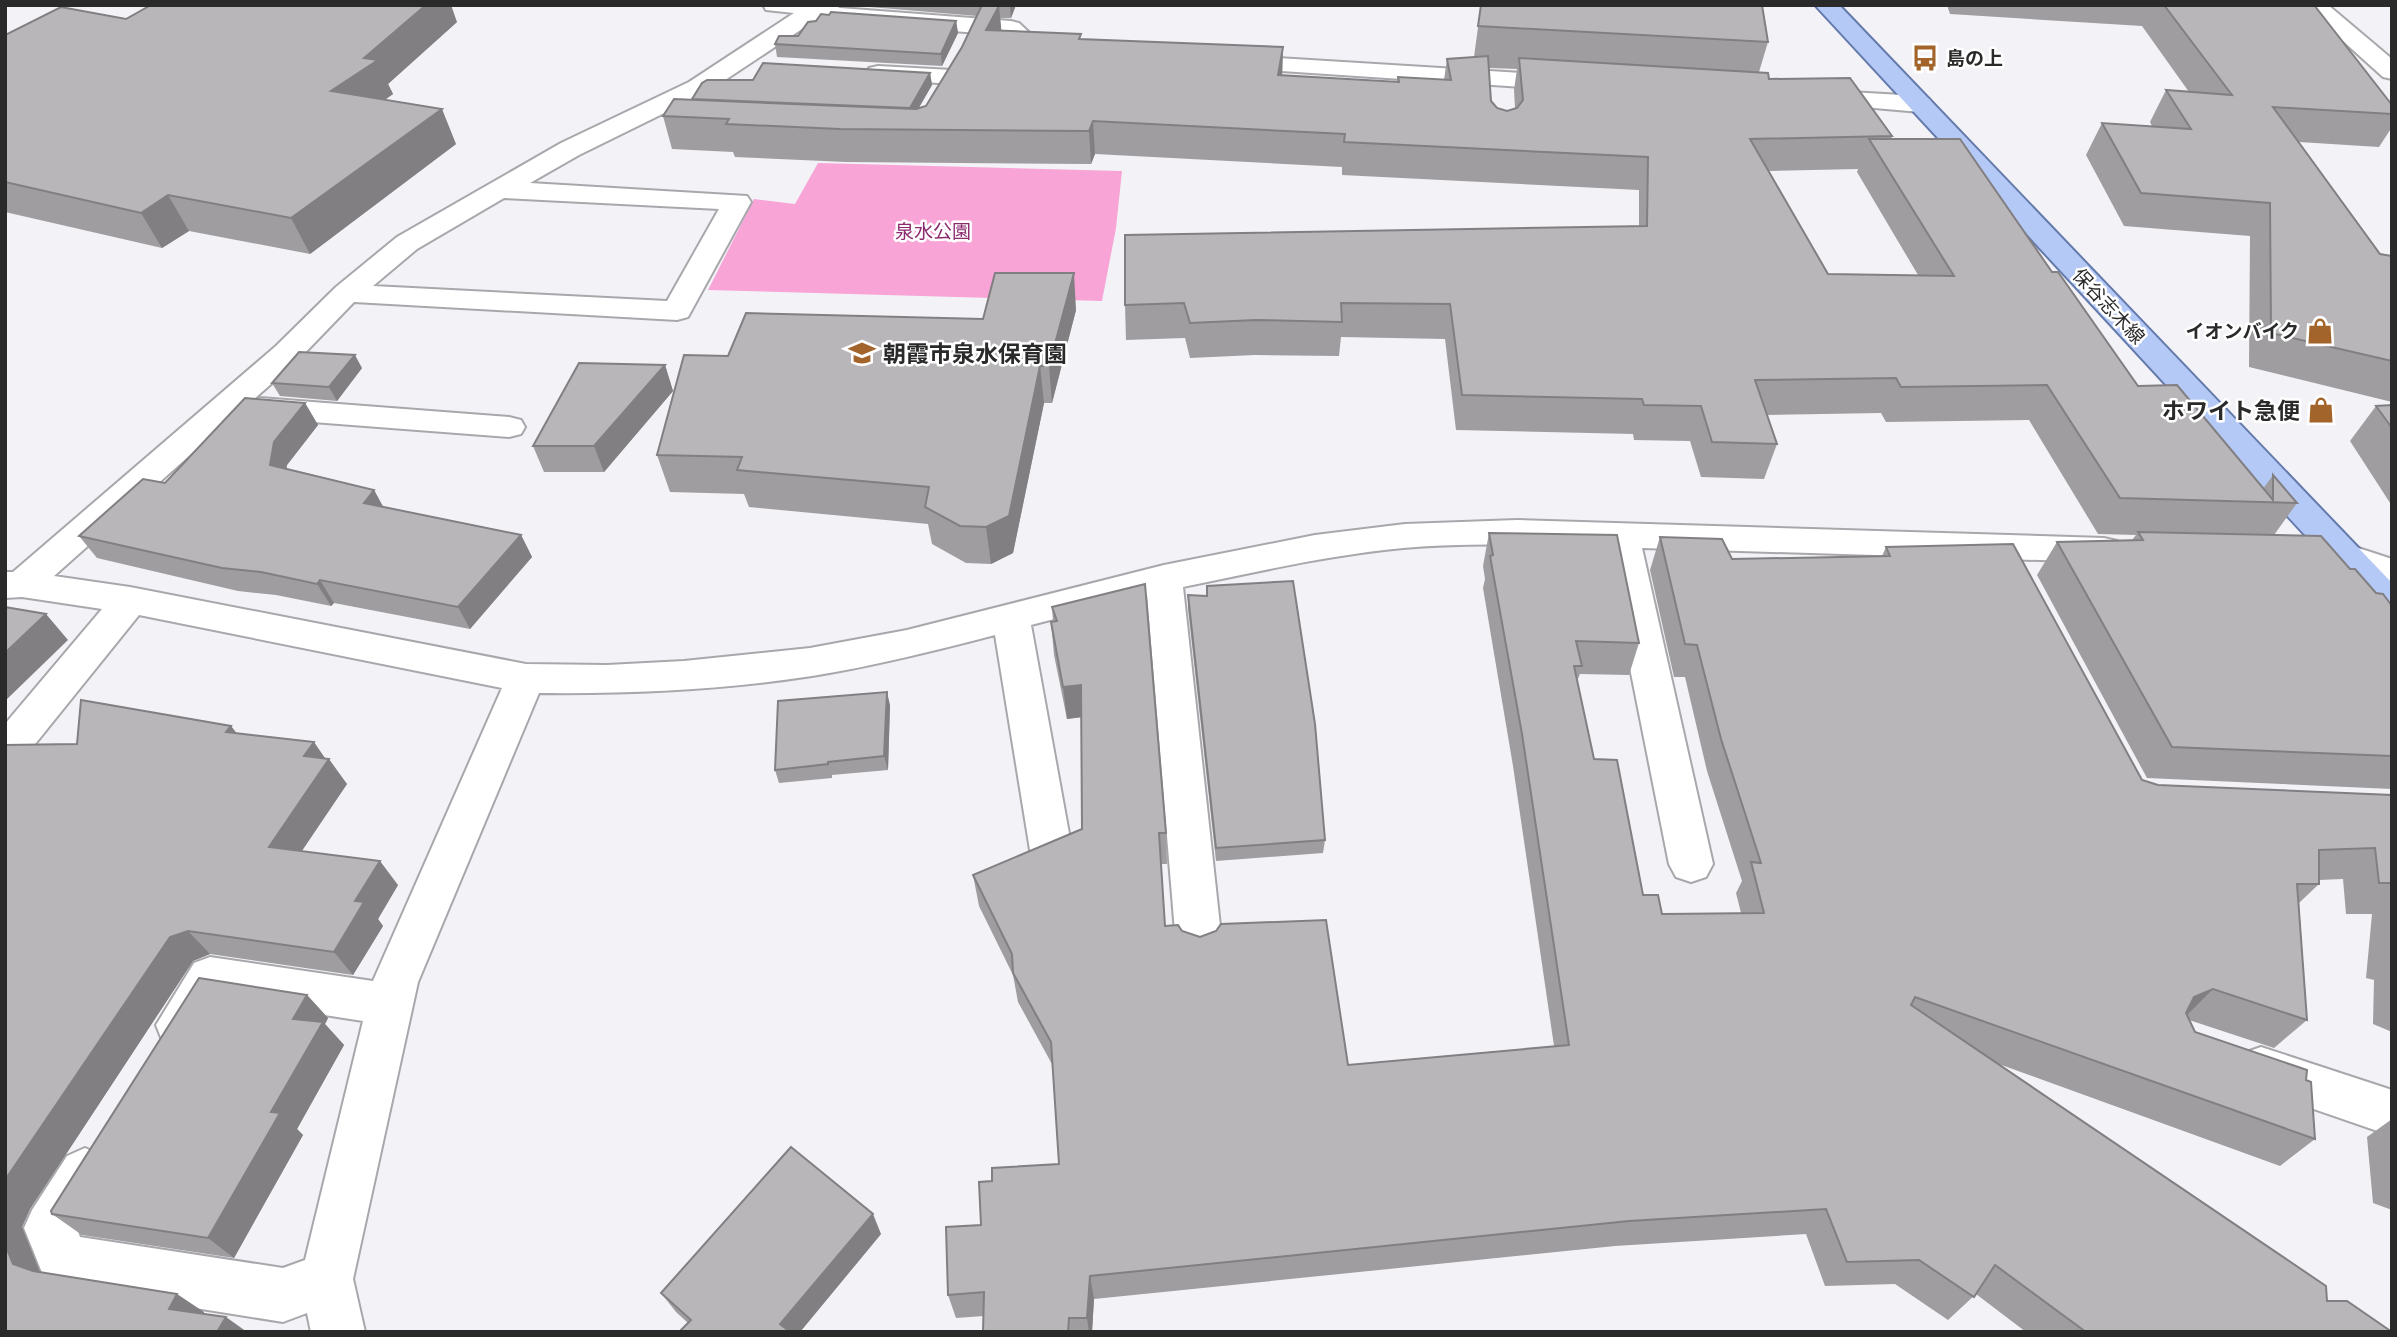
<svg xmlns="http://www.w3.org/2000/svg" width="2397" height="1337" font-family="'Public Sans','Noto Sans JP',sans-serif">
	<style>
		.green { fill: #f8a4d7 }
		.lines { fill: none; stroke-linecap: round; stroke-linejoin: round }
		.minor-casing { stroke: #a8a8ac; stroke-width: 4 }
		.major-casing { stroke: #647aab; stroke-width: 4 }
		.minor { fill: #fff; fill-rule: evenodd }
		.major { fill: #b5c9f6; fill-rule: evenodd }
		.wall { fill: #9f9da0; fill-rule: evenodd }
		.shaded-wall { fill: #827f82 }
		.building { fill: #b9b6ba; stroke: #827f82; stroke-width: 2 }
		.labels { text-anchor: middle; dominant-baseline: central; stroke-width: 5; stroke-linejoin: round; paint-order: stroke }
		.far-poi-label { font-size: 19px; font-weight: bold; fill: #2a2a2b; stroke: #fff; text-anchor: start }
		.far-park-label { font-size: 19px; fill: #8b2a6d; stroke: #fff }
		.far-street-label { font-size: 19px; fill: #2a2a2b; stroke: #fff }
		.poi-label { font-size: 23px; font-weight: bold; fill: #2a2a2b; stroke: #fff; text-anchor: start }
	</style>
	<rect width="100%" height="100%" fill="#f3f3f7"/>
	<polygon class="green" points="818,163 1122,171 1116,228 1102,301 708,290 754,199 795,204"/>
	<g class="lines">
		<g class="minor-casing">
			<g id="minor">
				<path d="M 763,5 L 833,5 L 840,8 L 1011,21 L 1019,23 L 1037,40 L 1067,47 L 1071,52 L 1067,57 L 1059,59 L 1021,50 L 1004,35 L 837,22 L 820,17 L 707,92 L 579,155 L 530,183 L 747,196 L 751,202 L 688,317 L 677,320 L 354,302 L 298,360 L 253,400 L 260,398 L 509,417 L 521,420 L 525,427 L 521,434 L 509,437 L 260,418 L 249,415 L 244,407 L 54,576 L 130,587 L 526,664 L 607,665 L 684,661 L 810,648 L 907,630 L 1164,565 L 1315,535 L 1405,524 L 1517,520 L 2104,538 L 2117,541 L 2122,550 L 2117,559 L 2104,562 L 1642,548 L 1713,864 L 1706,877 L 1691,882 L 1676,877 L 1669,864 L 1606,547 C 1539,545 1470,542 1403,548 C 1329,555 1256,572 1183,587 L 1222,944 L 1215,958 L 1199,964 L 1183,958 L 1176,944 L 1147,595 L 1031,625 L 1072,850 L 1066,862 L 1051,868 L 1036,862 L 1030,850 L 995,635 C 934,651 874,666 812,676 C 722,690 630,694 539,693 L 418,982 L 353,1279 L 365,1332 L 311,1332 L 307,1313 L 283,1322 L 64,1287 L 45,1280 L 24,1228 L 32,1210 L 67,1156 L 85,1148 L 103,1156 L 110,1173 L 78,1231 L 80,1237 L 283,1268 L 305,1260 L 363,1021 L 221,999 L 196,1040 L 179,1046 L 162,1040 L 156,1025 L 194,963 L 210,957 L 373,981 L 502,688 L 139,615 L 19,764 L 5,769 L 5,724 L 102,609 L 22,597 L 5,598 L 5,572 L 13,572 L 276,346 L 336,287 L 397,237 L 561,143 L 689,82 L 794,13 L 766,10 ZM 504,198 L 719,209 L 667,301 L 373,286 L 417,249 Z"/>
				<polygon points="2303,5 2328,5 2392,59 2392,79 2383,77"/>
				<polygon points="1231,55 1569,76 1578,78 1581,83 1578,88 1569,90 1222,67 1219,62 1222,57"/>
				<polygon points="878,66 952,70 961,72 964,77 961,82 952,84 869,78 866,73 869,68"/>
				<polygon points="1814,90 1920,96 1929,99 1933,104 1929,109 1920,112 1805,102 1802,97 1805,92"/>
				<polygon points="2329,543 2343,543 2392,559 2392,586 2340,567 2316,564 2311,555 2316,546"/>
				<polygon points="2261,1047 2392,1090 2392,1136 2244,1085 2237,1069 2244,1053"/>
			</g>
		</g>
		<g class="major-casing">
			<polygon id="major" points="1815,5 1839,5 2392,583 2392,619 2379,615"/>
		</g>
		<use href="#minor" class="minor"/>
		<use href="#major" class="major"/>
	</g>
	<g class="wall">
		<path d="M 846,5 L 1016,5 L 1011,18 L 1000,18 L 1001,30 L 1081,39 L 1283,47 L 1282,75 L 1397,82 L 1398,77 L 1444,80 L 1447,59 L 1474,57 L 1481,5 L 1768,42 L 1759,72 L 1769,79 L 1892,136 L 1891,139 L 2052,272 L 2138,386 L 2263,489 L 2273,475 L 2297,503 L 2274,535 L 2350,569 L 2392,606 L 2392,789 L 2147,778 L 2037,575 L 2057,542 L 2132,540 L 2136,535 L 2098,534 L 2029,420 L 1886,422 L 1881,413 L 1767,415 L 1777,444 L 1764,479 L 1701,477 L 1690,441 L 1634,440 L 1633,434 L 1456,430 L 1445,339 L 1341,337 L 1339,356 L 1255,355 L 1190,358 L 1185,338 L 1126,340 L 1125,305 L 1639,226 L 1639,190 L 1342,175 L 1342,167 L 1095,154 L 1091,164 L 846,162 L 735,157 L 733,152 L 672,149 L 663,116 L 692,100 L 753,80 L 930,73 L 932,85 L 918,108 L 926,106 L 962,47 L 977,16 ZM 1489,68 L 1517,69 L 1514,90 L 1515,108 L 1507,111 L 1497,108 L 1491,101 ZM 1858,169 L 1857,172 L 1918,275 L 1828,274 L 1768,171 Z"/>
		<polygon points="1947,5 2314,5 2392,105 2392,127 2379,147 2299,142 2380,254 2392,256 2392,402 2249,367 2250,236 2124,226 2086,155 2102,123 2152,126 2150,122 2166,90 2189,92 2142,26 1950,14"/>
		<polygon points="126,19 457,22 388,84 393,94 385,100 456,144 310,254 189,231 162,248 5,212 5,35"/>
		<polygon points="956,21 958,33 942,66 777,57 775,44 798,36"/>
		<polygon points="1076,310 1052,403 1044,403 1013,553 991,564 966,563 932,544 928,524 749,507 744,494 670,492 657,455 728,356 983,319"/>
		<polygon points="665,365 673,391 604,472 544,472 533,446"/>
		<polygon points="362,368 337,401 280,396 272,383"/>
		<polygon points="305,403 318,425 287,465 286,468 374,490 383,507 521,535 532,557 470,629 334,603 331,606 276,595 238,591 97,558 79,536 165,483"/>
		<polygon points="2392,405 2392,506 2350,441 2376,406"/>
		<polygon points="1489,533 1639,643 1629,675 1580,674 1577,681 1594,759 1643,895 1662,914 1741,913 1736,893 1742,881 1707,771 1685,677 1674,677 1650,570 1660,537 1732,559 1882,556 1886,547 2142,780 2158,785 2392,795 2392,1032 2373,1024 2374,980 2366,978 2372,914 2346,914 2343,879 2319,880 2319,884 2299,903 2307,1020 2274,1048 2189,1020 2195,1032 2306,1080 2315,1139 2280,1166 1996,1063 2327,1301 2392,1332 2026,1332 1976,1294 1948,1320 1895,1284 1825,1286 1806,1234 1615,1246 1094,1299 1092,1332 983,1332 984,1316 956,1318 948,1295 981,1225 992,1181 1059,1164 1053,1066 1018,1002 1013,975 979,906 973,875 1082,829 1081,717 1067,719 1054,655 1051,622 1053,622 1052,607 1166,833 1167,864 1161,864 1165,926 1182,931 1348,1065 1554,1046 1513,766 1483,588 1485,579 1483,566"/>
		<polygon points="1188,595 1325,840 1323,853 1216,861 1188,609"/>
		<polygon points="890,705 888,770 832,775 832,778 779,783 775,770"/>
		<polygon points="231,726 237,734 325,758 347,784 302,851 398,885 378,919 383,926 353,975 210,954 193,961 30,1209 22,1227 40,1272 204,1312 204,1314 5,1332 77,744"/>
		<polygon points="307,995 328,1018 325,1024 344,1045 297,1129 303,1135 234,1258 82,1235 52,1214"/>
		<polygon points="2392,1119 2392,1210 2373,1203 2367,1137"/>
		<polygon points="881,1234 800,1332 679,1332 688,1323 676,1312 661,1293"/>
	</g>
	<g class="shaded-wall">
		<polygon points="426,5 451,5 457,22 388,84 393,94 347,125 331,91 364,58"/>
		<polygon points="1010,5 1016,5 1011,18 1010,6"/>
		<polygon points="999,6 1002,37 986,30"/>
		<polygon points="956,21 958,33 942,66 941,54"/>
		<polygon points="1283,47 1282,79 1278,75"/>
		<polygon points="930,73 932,85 912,120 910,108"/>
		<polygon points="442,109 456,144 310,254 291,218"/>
		<polygon points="1093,121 1095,154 1091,164 1089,131"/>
		<polygon points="168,195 189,231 162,248 141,213"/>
		<polygon points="1074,273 1076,310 1052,403 1049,366"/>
		<polygon points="355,355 362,368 337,401 329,387"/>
		<polygon points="665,365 673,391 604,472 594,446"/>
		<polygon points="1040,366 1044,403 1013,553 991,564 986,527"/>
		<polygon points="305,403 318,425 287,465 284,487 270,465 274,442"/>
		<polygon points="374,490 386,512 364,503"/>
		<polygon points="521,535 532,557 470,629 458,607"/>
		<polygon points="320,580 334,603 331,606 317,584"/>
		<polygon points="46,614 68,640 5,701 5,653"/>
		<polygon points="1081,685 1083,717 1067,719 1063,687"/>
		<polygon points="887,692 890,705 888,770 884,756"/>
		<polygon points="231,726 250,751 226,732"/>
		<polygon points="314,742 327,761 329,759 347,784 288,871 269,847 304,756"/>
		<polygon points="380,861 398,885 378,919 383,926 353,975 334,952 355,901"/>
		<polygon points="188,931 210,954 193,961 30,1209 22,1227 44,1282 13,1264 5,1244 5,1180 170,937"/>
		<polygon points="2213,989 2184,1018 2194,997"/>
		<polygon points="307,995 328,1018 325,1024 344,1045 297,1129 303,1135 234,1258 208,1238 271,1112 293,1019"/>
		<polygon points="873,1214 881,1234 800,1332 785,1332 780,1324"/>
		<polygon points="1090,1276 1094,1299 1092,1332 1089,1332 1087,1318"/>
		<polygon points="177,1294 204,1312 196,1327 169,1309"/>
		<polygon points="226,1317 247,1332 217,1332"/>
	</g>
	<g class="building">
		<polygon points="151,5 426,5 364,58 378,60 331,91 442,109 291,218 168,195 141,213 5,182 5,35 61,7 126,19"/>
		<polygon points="982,5 999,6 986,30 1081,34 1079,39 1283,47 1278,75 1399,82 1398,77 1451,80 1447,59 1488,56 1491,101 1497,108 1507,111 1517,108 1523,100 1519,58 1768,73 1769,79 1850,78 1892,136 1750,139 1828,274 1954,276 1869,139 1960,139 2052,272 2058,272 2138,386 2177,385 2273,500 2273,475 2297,503 2120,498 2047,385 1901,387 1896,378 1755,380 1777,444 1712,442 1701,406 1644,405 1642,399 1462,395 1450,304 1341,303 1342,322 1256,320 1190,323 1184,303 1125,305 1125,235 1647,226 1648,157 1344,142 1345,134 1093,121 1089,131 840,129 726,124 729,119 663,116 674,99 916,109 926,106 962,47"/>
		<polygon points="1481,5 1762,5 1768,42 1478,26"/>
		<polygon points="2164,5 2314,5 2392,105 2392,114 2273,107 2380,254 2392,256 2392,361 2271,333 2270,203 2141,193 2102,123 2191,129 2166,90 2232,95"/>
		<polygon points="831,12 956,21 941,54 775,44 779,36 798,36 808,22 816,21 821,14 829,15"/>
		<polygon points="763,63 930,73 910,108 692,99 702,83 707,80 753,80"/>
		<polygon points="995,273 1074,273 1049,366 1040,366 1009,516 986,527 960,526 925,507 929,487 737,470 742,457 657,455 684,355 728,356 746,313 983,319"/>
		<polygon points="299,352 355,355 329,387 272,383"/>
		<polygon points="579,363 665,365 594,446 533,446"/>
		<polygon points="245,398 305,403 274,442 270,465 374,490 364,503 521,535 458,607 320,580 317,584 261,572 222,568 79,536 143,479 165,483"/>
		<polygon points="2392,405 2392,428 2376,406"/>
		<polygon points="2138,532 2321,536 2350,569 2355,569 2376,593 2383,594 2392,606 2392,756 2172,747 2057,542 2143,540"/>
		<polygon points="1489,533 1617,535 1639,643 1576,641 1582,666 1574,666 1594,759 1617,760 1643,895 1658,895 1662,914 1764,913 1751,862 1761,863 1721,739 1697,645 1685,644 1660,537 1722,539 1732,559 1890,556 1886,547 2013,544 2142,780 2158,785 2392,795 2392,883 2379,883 2375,848 2319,850 2319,884 2297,884 2307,1020 2213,989 2194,997 2186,1013 2195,1032 2307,1070 2306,1080 2311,1082 2315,1139 1915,997 1911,1005 2326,1286 2327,1301 2347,1301 2392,1332 2086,1332 1995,1265 1974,1297 1919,1260 1847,1262 1826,1209 1629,1221 1090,1276 1087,1318 1069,1318 1068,1332 983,1332 984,1292 948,1295 946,1227 981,1225 979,1182 992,1181 992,1168 1059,1164 1051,1042 1013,973 1012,954 973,875 1082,829 1081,685 1063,687 1051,622 1057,621 1052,607 1145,584 1166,833 1159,833 1165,926 1178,925 1182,931 1200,937 1216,931 1221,924 1326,920 1348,1065 1569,1045 1522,734 1490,556 1493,555"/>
		<polygon points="1293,581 1315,724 1325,840 1216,848 1188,595 1207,596 1207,586"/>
		<polygon points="5,607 46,614 5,653"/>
		<polygon points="887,692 884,756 828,762 828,764 775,770 778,701"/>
		<polygon points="81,700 231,726 226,732 314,742 304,756 329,759 269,847 380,861 355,901 364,902 334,952 188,931 170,937 5,1180 5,745 77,744"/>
		<polygon points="199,978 307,995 293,1019 323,1022 271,1112 280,1113 208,1238 52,1214 51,1211"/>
		<polygon points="791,1147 873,1214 780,1324 790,1332 679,1332 691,1320 661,1293"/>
		<polygon points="5,1244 13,1264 33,1271 177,1294 169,1309 226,1317 217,1332 5,1332"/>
	</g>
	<defs>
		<g id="bus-bare" transform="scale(2.1)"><path d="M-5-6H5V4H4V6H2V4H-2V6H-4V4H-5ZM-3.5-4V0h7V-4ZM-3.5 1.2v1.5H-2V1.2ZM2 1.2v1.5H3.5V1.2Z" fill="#a2642a" stroke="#fff" stroke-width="2.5" paint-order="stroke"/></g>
		<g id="shop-bare" transform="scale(2.1)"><path d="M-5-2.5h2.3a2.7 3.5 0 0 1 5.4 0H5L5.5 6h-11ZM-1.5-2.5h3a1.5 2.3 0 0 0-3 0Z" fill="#a2642a" stroke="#fff" stroke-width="2.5" paint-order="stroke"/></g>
		<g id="school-bare" transform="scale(2.1)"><path d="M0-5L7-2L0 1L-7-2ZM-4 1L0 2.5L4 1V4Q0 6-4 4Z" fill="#a2642a" stroke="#fff" stroke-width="2.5" paint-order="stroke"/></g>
	</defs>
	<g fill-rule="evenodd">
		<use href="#bus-bare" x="1925" y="58"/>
		<use href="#shop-bare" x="2320" y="331"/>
		<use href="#school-bare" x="862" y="353"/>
		<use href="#shop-bare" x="2321" y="410"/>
	</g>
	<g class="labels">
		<g class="far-poi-label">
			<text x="1946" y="58">島の上</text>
			<text x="2299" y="331" text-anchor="end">イオンバイク</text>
		</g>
		<g class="far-park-label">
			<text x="933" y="231">泉水公園</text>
		</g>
		<g class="far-street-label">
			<text transform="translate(2109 306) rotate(47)">保谷志木線</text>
		</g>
		<g class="poi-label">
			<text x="883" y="353">朝霞市泉水保育園</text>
			<text x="2300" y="410" text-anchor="end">ホワイト急便</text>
		</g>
	</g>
	<rect width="2397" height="1337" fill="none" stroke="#2a2a2b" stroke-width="14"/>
</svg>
